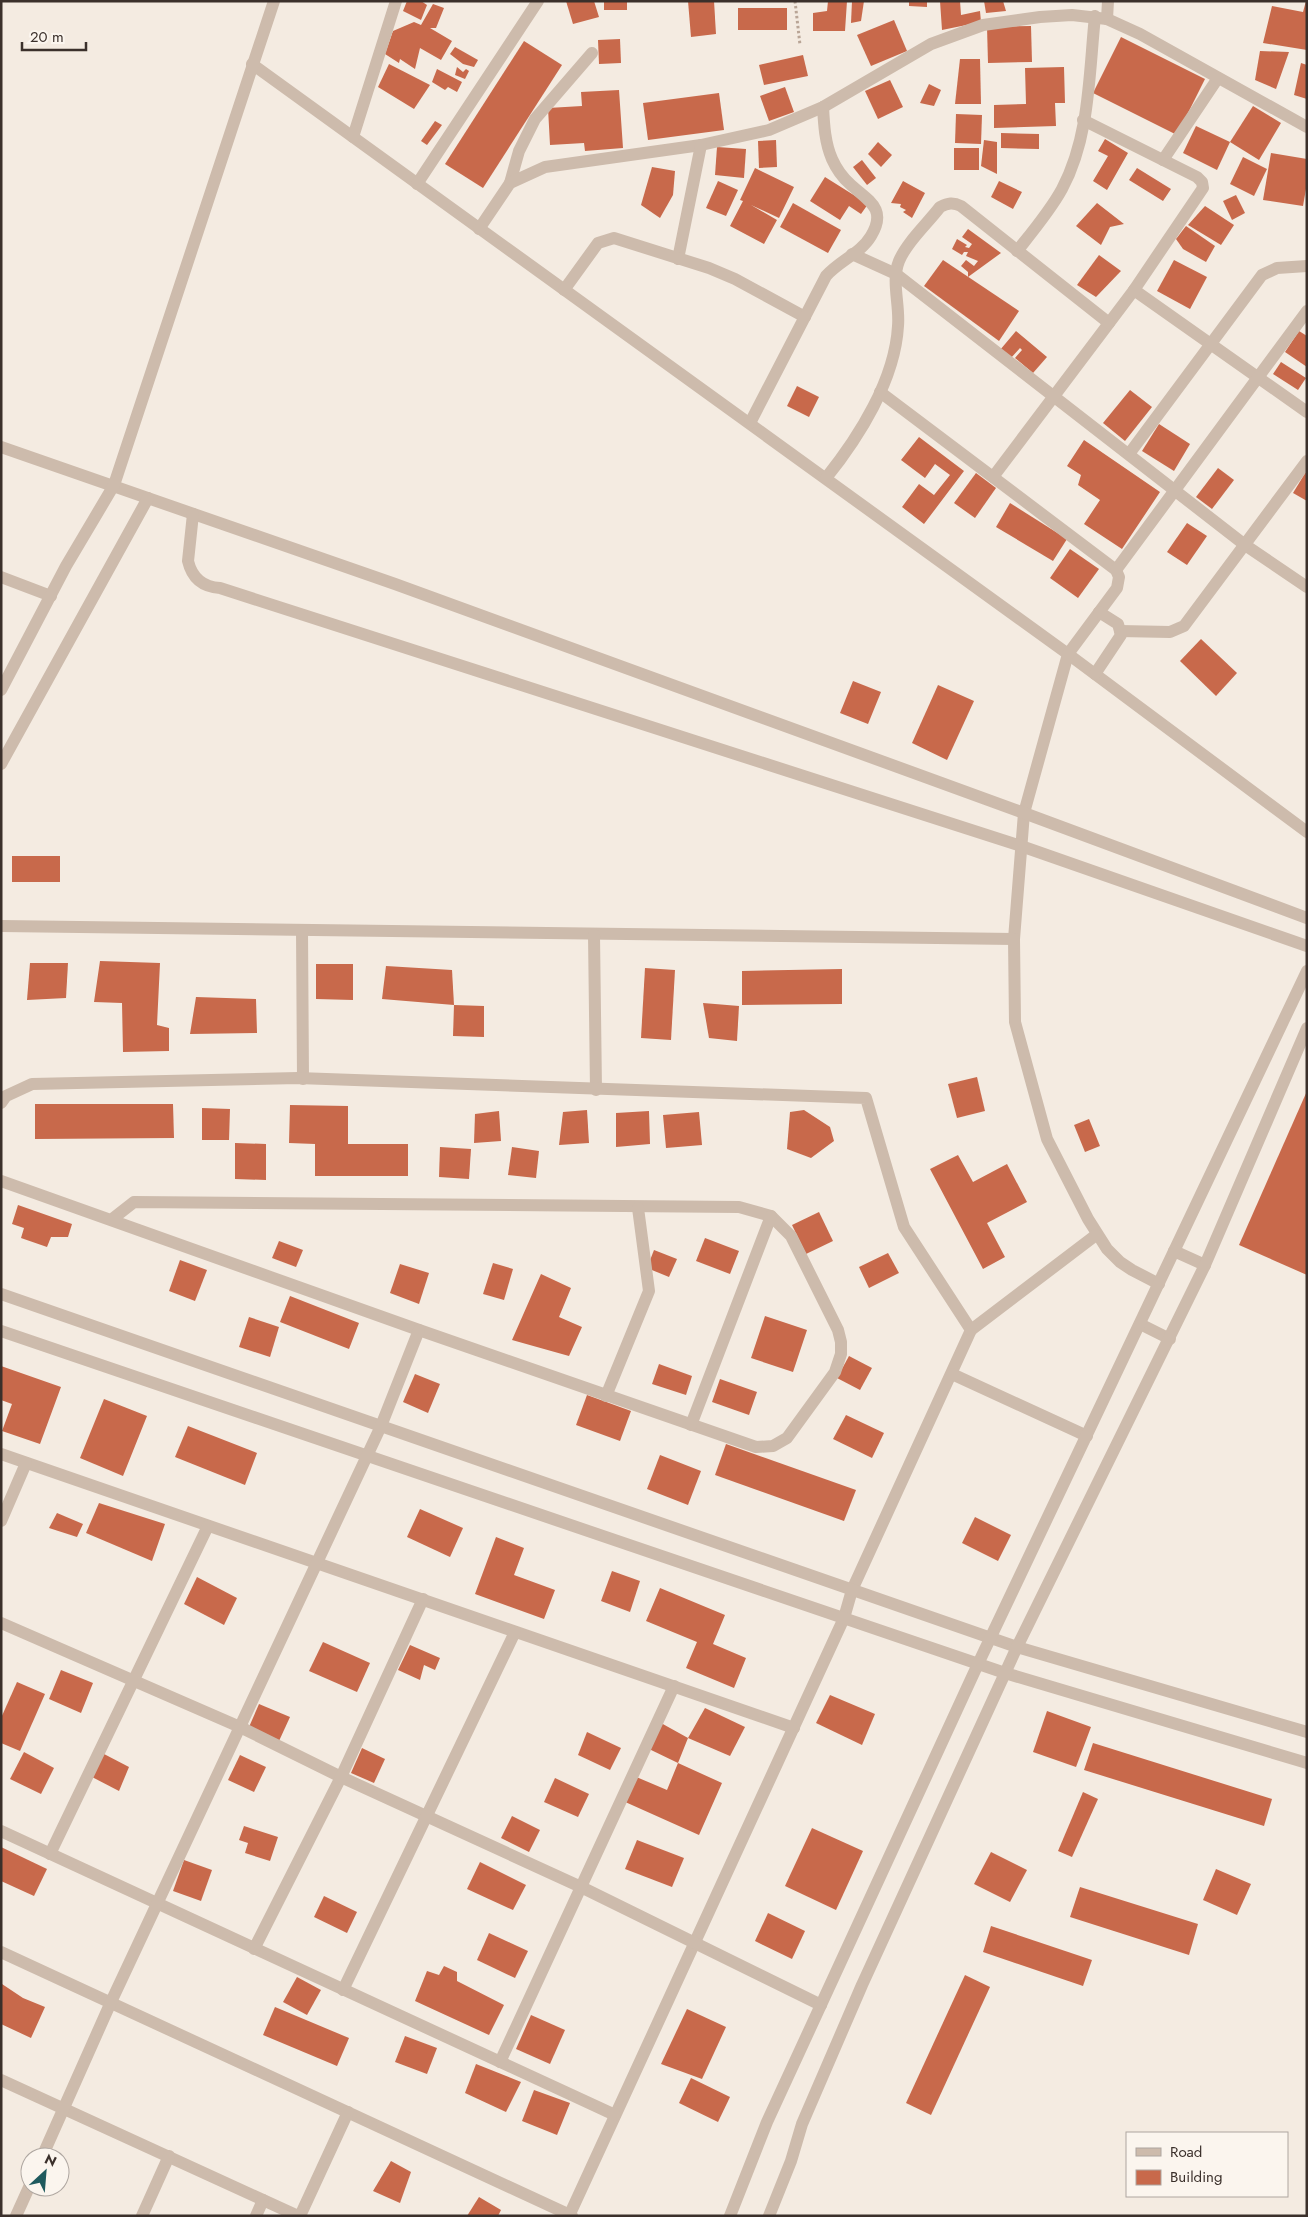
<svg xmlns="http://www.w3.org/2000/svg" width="1308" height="2217" font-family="Jost,sans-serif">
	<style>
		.building { fill: #c8694b }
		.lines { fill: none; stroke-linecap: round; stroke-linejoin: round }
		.path { stroke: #b9a596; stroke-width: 3; stroke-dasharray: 2.5 2.5; stroke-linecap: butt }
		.street { stroke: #cdbbac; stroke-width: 12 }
	</style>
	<rect width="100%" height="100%" fill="#f4ebe1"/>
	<g class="building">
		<polygon points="407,1 421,1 427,5 421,20 403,11"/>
		<polygon points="566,1 594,1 599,17 573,24"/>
		<rect x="604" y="1" width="23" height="9"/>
		<polygon points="688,1 714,1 716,34 691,37"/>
		<polygon points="828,1 847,1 845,31 813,31 813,13 827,11"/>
		<polygon points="852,1 864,1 861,21 851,23"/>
		<polygon points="909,1 927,1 927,7 909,6"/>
		<polygon points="940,1 960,1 961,15 980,11 981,22 942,30"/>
		<polygon points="984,1 1003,1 1006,11 986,13"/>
		<polygon points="1306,1 1307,50 1263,43 1272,6 1303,12"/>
		<polygon points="433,4 444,8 436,28 430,28 452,41 441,60 420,48 415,69 400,59 399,63 385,54 393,31 414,22 421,25"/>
		<rect x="738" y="8" width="49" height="22"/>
		<polygon points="894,20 907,51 871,66 857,35"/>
		<polygon points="1031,26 1032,62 988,63 987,27"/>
		<polygon points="1121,37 1205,79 1177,135 1093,93"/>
		<polygon points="620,39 621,63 599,64 598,40"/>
		<polygon points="524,41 562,65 483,188 445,164"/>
		<polygon points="455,47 478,60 474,67 463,64 450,54"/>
		<polygon points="1260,51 1289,52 1276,89 1255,80"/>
		<polygon points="803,55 808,76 764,85 759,65"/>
		<polygon points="960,59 980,59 981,104 955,104"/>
		<polygon points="1301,63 1307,65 1307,99 1294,95"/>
		<polygon points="389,64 430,85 414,109 378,87"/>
		<polygon points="457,67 463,72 466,69 469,71 465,79 455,75"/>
		<polygon points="1064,67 1065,103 1055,103 1056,126 994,128 994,105 1026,104 1025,68"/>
		<polygon points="437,69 462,82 457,92 448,87 445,90 432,82"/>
		<polygon points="890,80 903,107 878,119 865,91"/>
		<polygon points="929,84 941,90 934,106 920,103"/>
		<polygon points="785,87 794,112 769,121 760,96"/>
		<polygon points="619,90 623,148 585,151 584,143 550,145 548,108 582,106 581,92"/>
		<polygon points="719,93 724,130 648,140 643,103"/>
		<polygon points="1253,106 1281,123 1259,160 1230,142"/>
		<polygon points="956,114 982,115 981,144 955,143"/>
		<polygon points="435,121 442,125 427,145 421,141"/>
		<polygon points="1196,126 1230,142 1217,170 1183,153"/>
		<polygon points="1001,133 1039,134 1039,149 1001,148"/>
		<polygon points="1105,139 1128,153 1107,190 1093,181 1108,156 1098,151"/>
		<polygon points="776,140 777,167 759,168 758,141"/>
		<polygon points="984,140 997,142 997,174 981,166"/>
		<polygon points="878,142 892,155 881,167 868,154"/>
		<polygon points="717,147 746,149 744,178 715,175"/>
		<rect x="954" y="148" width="25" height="22"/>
		<polygon points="1271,153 1307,159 1307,183 1303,206 1263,200"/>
		<polygon points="1243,157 1267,169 1254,196 1230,184"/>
		<polygon points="862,160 876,178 867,185 853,167"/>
		<polygon points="652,167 675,171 673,195 660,218 641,205"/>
		<polygon points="755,168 794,187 779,218 751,205 777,220 764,244 730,226 743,201 740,200"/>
		<polygon points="1137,168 1171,189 1163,201 1129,180"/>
		<polygon points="825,177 868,204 861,214 849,206 840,220 810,201"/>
		<polygon points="718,181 738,190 726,216 706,208"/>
		<polygon points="903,181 925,193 912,218 903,212 906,210 900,207 901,204 891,203"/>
		<polygon points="999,181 1022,192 1013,209 991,197"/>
		<polygon points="1236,195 1245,213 1232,220 1223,201"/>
		<polygon points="793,203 841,230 828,253 780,227"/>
		<polygon points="1097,203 1124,224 1110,227 1101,245 1076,226"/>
		<polygon points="1205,206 1234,225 1221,245 1188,225"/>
		<polygon points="1186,226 1215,246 1206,262 1183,249 1176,239"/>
		<polygon points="968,229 1001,253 968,277 968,272 961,266 966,260 974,266 978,261 966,256 968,252 964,252 962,255 952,249 957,239 967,245 965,247 969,248 972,244 962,237"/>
		<polygon points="1099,255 1121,271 1096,297 1077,285"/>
		<polygon points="943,260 1019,311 999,341 924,286"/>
		<polygon points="1174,260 1207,277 1190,309 1157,291"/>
		<polygon points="1016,331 1047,357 1033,373 1015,358 1022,350 1020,348 1010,359 1000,350"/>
		<polygon points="1299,331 1307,336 1307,367 1285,352"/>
		<polygon points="1281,362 1306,378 1298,390 1273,374"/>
		<polygon points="797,386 819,397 809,417 787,406"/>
		<polygon points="1130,390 1152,407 1125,441 1103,423"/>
		<polygon points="1159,424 1190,444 1174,471 1142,451"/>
		<polygon points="919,437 964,471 924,524 902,507 919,484 934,495 950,475 935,464 925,478 901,460"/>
		<polygon points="1084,440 1160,492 1122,549 1084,524 1100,500 1078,485 1081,475 1067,466"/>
		<polygon points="1218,468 1234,480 1212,509 1196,497"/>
		<polygon points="1307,470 1307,501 1293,493"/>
		<polygon points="976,473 996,488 975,518 954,503"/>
		<polygon points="1010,503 1067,539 1053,561 996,527"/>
		<polygon points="1187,523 1207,536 1187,565 1167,552"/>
		<polygon points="1070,549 1099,569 1078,598 1050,578"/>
		<polygon points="1201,639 1237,673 1216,696 1180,661"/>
		<polygon points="853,681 881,692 868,724 840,713"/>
		<polygon points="938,685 974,701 947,760 912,743"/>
		<rect x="12" y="856" width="48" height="26"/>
		<polygon points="100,961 160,963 157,1025 169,1028 169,1051 123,1052 122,1003 94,1002"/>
		<polygon points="30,963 68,963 66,998 27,1000"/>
		<polygon points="316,964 353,964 353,1000 316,999"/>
		<polygon points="386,966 452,970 454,1005 382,999"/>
		<polygon points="645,968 675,970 671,1040 641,1038"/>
		<polygon points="842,969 842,1004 742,1005 742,971"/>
		<polygon points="196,997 256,999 257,1033 190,1034"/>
		<polygon points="703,1003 739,1006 737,1041 709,1038"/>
		<polygon points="454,1005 484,1006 484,1037 453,1036"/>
		<polygon points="977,1077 985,1111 957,1118 948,1084"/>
		<polygon points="1307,1091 1307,1275 1239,1245"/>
		<polygon points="35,1104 173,1104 174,1138 35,1139"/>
		<polygon points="290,1105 348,1106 348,1144 408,1144 408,1176 315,1176 315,1144 289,1143"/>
		<polygon points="202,1108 230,1109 229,1140 202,1140"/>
		<polygon points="587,1110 589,1143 559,1145 563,1112"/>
		<polygon points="804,1110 830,1127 834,1141 811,1158 787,1149 790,1112"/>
		<polygon points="499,1111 501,1141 474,1143 475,1114"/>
		<polygon points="649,1111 650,1144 616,1147 616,1113"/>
		<polygon points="699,1112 702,1145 666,1148 663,1115"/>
		<polygon points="1089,1119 1100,1146 1085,1152 1074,1125"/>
		<polygon points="235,1143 266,1144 266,1180 235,1179"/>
		<polygon points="440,1147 471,1149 469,1179 439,1177"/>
		<polygon points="512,1147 539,1151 536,1178 508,1175"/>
		<polygon points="958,1155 973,1182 1007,1164 1027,1202 987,1223 1005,1257 983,1269 930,1169"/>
		<polygon points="18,1205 72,1224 68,1237 51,1237 47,1247 21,1238 24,1228 12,1224"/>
		<polygon points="819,1212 833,1241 806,1254 792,1225"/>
		<polygon points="705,1238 739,1251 730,1274 696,1261"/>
		<polygon points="279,1241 303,1250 296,1267 272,1258"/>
		<polygon points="654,1250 677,1259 669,1277 647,1268"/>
		<polygon points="888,1253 899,1273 869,1288 859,1267"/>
		<polygon points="180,1260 207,1270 195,1301 169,1291"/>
		<polygon points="493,1263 513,1269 504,1300 483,1294"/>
		<polygon points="400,1264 429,1273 419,1304 390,1293"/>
		<polygon points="541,1274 571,1288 559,1317 582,1327 569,1356 512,1340"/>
		<polygon points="290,1296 359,1323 349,1349 280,1322"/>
		<polygon points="765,1316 807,1330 793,1372 751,1358"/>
		<polygon points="249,1317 279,1327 270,1357 239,1347"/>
		<polygon points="849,1356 872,1368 860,1390 837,1378"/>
		<polygon points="659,1364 692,1376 686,1395 652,1384"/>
		<polygon points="1,1366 61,1387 40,1444 2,1431 12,1404 1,1400"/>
		<polygon points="415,1374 440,1384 428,1413 403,1402"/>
		<polygon points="720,1379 757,1392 749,1415 712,1402"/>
		<polygon points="587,1395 631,1411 620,1441 576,1425"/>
		<polygon points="104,1399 147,1416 123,1476 80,1458"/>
		<polygon points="846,1415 884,1433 872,1458 833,1439"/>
		<polygon points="188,1426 257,1453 245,1485 175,1457"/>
		<polygon points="726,1444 856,1490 844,1521 715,1475"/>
		<polygon points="660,1455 701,1471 688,1505 647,1489"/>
		<polygon points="99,1503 165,1524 152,1561 86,1533"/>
		<polygon points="420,1509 463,1528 450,1557 407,1537"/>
		<polygon points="57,1513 83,1524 77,1537 49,1528"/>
		<polygon points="975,1517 1011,1535 998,1561 962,1543"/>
		<polygon points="496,1537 524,1548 514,1575 555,1590 544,1619 475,1594"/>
		<polygon points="612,1571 640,1581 630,1612 601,1601"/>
		<polygon points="197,1577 237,1598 224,1625 184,1604"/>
		<polygon points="660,1588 725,1615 713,1644 746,1658 734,1688 686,1668 697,1642 646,1621"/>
		<polygon points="323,1642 370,1663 357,1692 309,1671"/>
		<polygon points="410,1645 440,1658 435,1670 424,1665 420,1680 398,1670"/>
		<polygon points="61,1670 93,1683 81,1713 49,1699"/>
		<polygon points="17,1682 45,1694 20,1751 1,1743 1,1718"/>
		<polygon points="830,1695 875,1714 862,1745 816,1723"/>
		<polygon points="259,1704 290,1717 279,1741 249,1727"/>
		<polygon points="705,1708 745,1727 730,1756 688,1738"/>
		<polygon points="1047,1711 1091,1727 1076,1767 1033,1752"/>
		<polygon points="661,1723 688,1738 678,1763 649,1749"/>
		<polygon points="587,1732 621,1748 610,1770 578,1755"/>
		<polygon points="1093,1743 1272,1799 1264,1826 1084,1770"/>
		<polygon points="362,1748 385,1759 374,1783 351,1773"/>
		<polygon points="24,1752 54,1768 41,1794 10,1779"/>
		<polygon points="104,1754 129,1767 119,1791 92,1777"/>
		<polygon points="240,1755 266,1767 254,1792 228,1780"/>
		<polygon points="678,1763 722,1783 699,1835 623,1801 634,1776 667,1790"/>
		<polygon points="555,1778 589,1794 578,1817 544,1802"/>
		<polygon points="1083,1792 1098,1799 1072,1857 1058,1851"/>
		<polygon points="512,1816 540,1830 529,1852 501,1838"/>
		<polygon points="244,1826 278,1837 270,1861 245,1853 248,1843 239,1840"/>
		<polygon points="812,1828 863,1851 836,1910 785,1886"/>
		<polygon points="637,1840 684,1858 672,1887 625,1869"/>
		<polygon points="1,1847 47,1869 34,1896 1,1881"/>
		<polygon points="991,1852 1027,1870 1010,1902 974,1884"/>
		<polygon points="184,1860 212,1870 201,1901 173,1891"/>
		<polygon points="480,1862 526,1885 513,1910 467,1889"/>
		<polygon points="1216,1869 1251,1884 1237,1915 1203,1900"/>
		<polygon points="1080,1887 1198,1924 1189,1955 1070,1917"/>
		<polygon points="324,1896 357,1912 347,1933 314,1917"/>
		<polygon points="768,1913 805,1931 792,1959 755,1941"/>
		<polygon points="991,1926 1092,1960 1083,1986 983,1952"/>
		<polygon points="489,1933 528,1951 515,1978 477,1960"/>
		<polygon points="444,1966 457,1972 457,1981 504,2005 489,2035 415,2001 427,1971 439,1975"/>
		<polygon points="965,1975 990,1987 931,2115 906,2103"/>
		<polygon points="297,1977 321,1990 307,2015 283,2002"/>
		<polygon points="2,1984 23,1998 45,2007 31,2038 1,2024"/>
		<polygon points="275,2007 349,2038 337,2066 263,2035"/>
		<polygon points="687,2009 726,2027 702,2079 661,2064"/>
		<polygon points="531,2015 565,2030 550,2064 516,2049"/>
		<polygon points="405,2036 437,2048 427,2074 395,2062"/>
		<polygon points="476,2064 521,2082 506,2112 465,2093"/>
		<polygon points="691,2078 730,2097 718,2122 679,2103"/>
		<polygon points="534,2090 570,2103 557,2135 522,2121"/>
		<polygon points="391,2161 411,2172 400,2203 373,2191"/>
		<polygon points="479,2197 501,2210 498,2216 467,2216"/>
	</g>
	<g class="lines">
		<polyline class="path" points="795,1 800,45"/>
		<g class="street">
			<polyline points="1107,19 1108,1"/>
			<polyline points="252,64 1068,654 1307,832"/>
			<polyline points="353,137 396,1"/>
			<polyline points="1163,160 1218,78"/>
			<polyline points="510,183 519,151 535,119 592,53"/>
			<polyline points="417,184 538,1"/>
			<polyline points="479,229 510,183 545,167 701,145 769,130 823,107 931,44 983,25 1040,17 1072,15 1107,19 1140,34 1307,127"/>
			<path d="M 1017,251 C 1033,231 1050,211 1062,189 C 1090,137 1089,73 1095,16"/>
			<polyline points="852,254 896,274 1245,545 1307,587"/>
			<polyline points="678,259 701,145"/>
			<polyline points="564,290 598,243 614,238 709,268 735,279 805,317"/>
			<polyline points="1134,290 1307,412"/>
			<polyline points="880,392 1116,570 1119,577 1117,588 1068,654 1024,813 1014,939 1015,1022 1047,1139 1088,1219 1107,1249 1120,1262 1132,1270 1159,1284"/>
			<path d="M 750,423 L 826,276 C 839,261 861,253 871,236 C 888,208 867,200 850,184 C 842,177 836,168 832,159 C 825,143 824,125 823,107"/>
			<polyline points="1,447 395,584 1024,813 1307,918"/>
			<polyline points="1129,454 1262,275 1277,268 1307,266"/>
			<polyline points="993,477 1134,290 1203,188 1202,182 1197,177 1083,120"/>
			<path d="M 826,478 C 859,437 895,380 898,326 C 900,305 891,281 899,261 C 907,242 927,224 940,207 C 948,203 953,202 961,206 L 1109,323"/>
			<path d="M 193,514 L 188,561 C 192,578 203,587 220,588 L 1021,846 L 1307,946"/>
			<polyline points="1116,570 1307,311"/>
			<polyline points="1,577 51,596"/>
			<polyline points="1120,631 1170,632 1184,626 1307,461"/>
			<polyline points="1095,674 1121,635 1118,624 1099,612"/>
			<polyline points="1,690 66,566 114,485 274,1"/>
			<polyline points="1,764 148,498"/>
			<polyline points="1,926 1014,939"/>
			<polyline points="302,930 303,1079"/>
			<polyline points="594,935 596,1090"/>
			<polyline points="1,1103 6,1096 32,1084 298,1078 866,1098 904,1227 971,1330 852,1590 844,1618 569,2216"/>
			<polyline points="1,1181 419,1330 756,1447 773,1446 787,1438 835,1372 841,1354 841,1342 838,1330 791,1236 771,1216 739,1207 134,1202 111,1220"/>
			<polyline points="1174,1251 1205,1265"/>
			<polyline points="1,1294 1017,1647 1307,1732"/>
			<polyline points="1140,1324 1170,1339"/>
			<polyline points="971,1330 1096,1235"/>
			<polyline points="1,1331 1005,1673 1307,1763"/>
			<polyline points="952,1374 1087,1436"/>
			<polyline points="606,1396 649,1291 638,1208"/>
			<polyline points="691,1425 771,1216"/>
			<polyline points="1,1454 794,1728"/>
			<polyline points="1,1521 26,1463"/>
			<polyline points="1,1623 240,1727 341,1777 581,1887 821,2005"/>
			<polyline points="1,1831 615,2115"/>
			<polyline points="50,1854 208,1526"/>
			<polyline points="254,1949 341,1777 423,1599"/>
			<polyline points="1,1952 572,2216"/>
			<polyline points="343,1990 515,1632"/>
			<polyline points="500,2062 674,1686"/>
			<polyline points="1,2080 298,2216"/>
			<polyline points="42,2157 111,2002 381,1426 419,1330"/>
			<polyline points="16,2216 30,2185"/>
			<polyline points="142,2216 169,2156"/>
			<polyline points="256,2216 263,2200"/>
			<polyline points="300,2216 348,2112"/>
			<polyline points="730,2216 767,2122 978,1664 1307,971"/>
			<polyline points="769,2216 791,2161 802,2124 862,1985 1017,1647 1205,1265 1307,1028"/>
		</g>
	</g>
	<rect width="1308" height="2217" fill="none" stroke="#3b302b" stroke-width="5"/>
	<rect x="1126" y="2132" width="162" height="65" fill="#fbf5ee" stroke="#aea6a0"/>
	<rect x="1136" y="2148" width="25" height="8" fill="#cdbbac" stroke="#aea6a0"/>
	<text x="1170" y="2157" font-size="15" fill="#3b302b">Road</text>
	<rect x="1136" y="2170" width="25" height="15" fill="#c8694b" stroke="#aea6a0"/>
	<text x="1170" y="2182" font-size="15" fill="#3b302b">Building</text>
	<g transform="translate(45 2172) rotate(26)"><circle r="24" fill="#fbf5ee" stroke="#aea6a0"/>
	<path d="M0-4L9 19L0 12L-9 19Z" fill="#1f5a5e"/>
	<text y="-8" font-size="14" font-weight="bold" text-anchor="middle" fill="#3b302b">N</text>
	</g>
	<path d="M22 42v8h64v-8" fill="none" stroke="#3b302b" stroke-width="2.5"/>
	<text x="30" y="42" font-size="15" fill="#3b302b" stroke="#fbf5ee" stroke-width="4" paint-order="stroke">20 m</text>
</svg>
